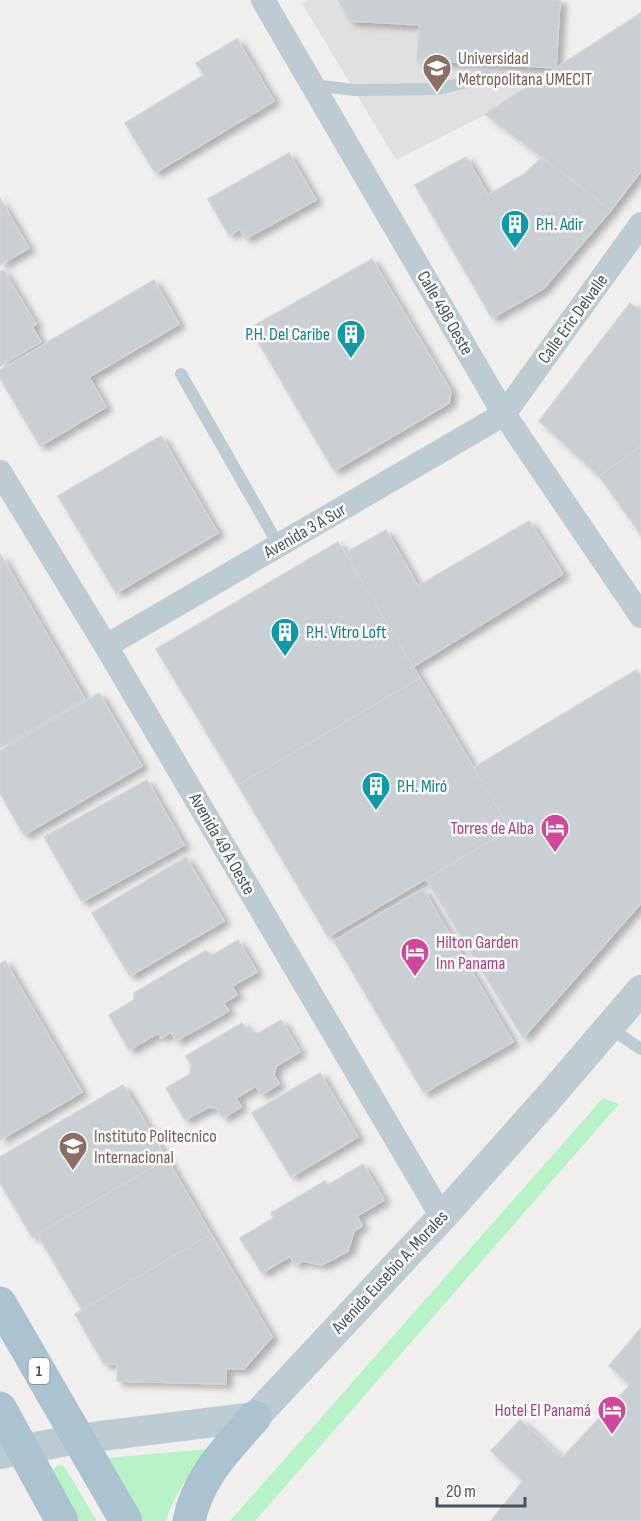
<svg xmlns="http://www.w3.org/2000/svg" width="641" height="1521" font-family="'Sofia Sans Condensed',sans-serif">
	<style>
		.education { fill: #e2dfe0 }
		.green { fill: #b8f3c7 }
		.building { fill: #cacfd3; stroke: #d1d5da; stroke-width: 1.5; filter: url(#shadow) }
		.lines { fill: none; stroke-linecap: round; stroke-linejoin: round }
		.service { stroke: #bdcbd2; stroke-width: 12 }
		.minor { stroke: #bdcbd2; stroke-width: 24 }
		.tertiary { stroke: #bdcbd2; stroke-width: 30 }
		.primary { stroke: #abc2d0; stroke-width: 33 }
		.labels { text-anchor: middle; dominant-baseline: central; stroke-width: 5; stroke-linejoin: round; paint-order: stroke }
		.shield { fill: #fff; stroke: #7d888e; stroke-width: 1.5 }
		.shield-label { font-size: 16px; font-weight: bold; fill: #45555d }
		.education-label { font-size: 18px; fill: #785e54; stroke: #fff; text-anchor: start }
		.culture-label { font-size: 18px; fill: #0d838f; stroke: #fff; text-anchor: start }
		.street-label { font-size: 18px; fill: #45555d; stroke: #fff }
		.hotel-label { font-size: 18px; fill: #b23c85; stroke: #fff; text-anchor: end }
	</style>
	<defs>
		<filter id="shadow"><feDropShadow dx="6" dy="4" stdDeviation="3" flood-color="#0004"/></filter>
	</defs>
	<rect width="100%" height="100%" fill="#f1eeee"/>
	<polygon class="education" points="308,0 560,0 556,68 485,115 396,160 302,3"/>
	<g class="green">
		<polygon points="603,1098 619,1104 255,1521 230,1521"/>
		<path d="M 208,1449 C 191,1472 174,1493 166,1521 L 144,1521 L 109,1469 L 108,1458 Z"/>
		<polygon points="58,1465 64,1466 97,1521 80,1521 52,1473 54,1468"/>
	</g>
	<g class="building">
		<polygon points="338,0 560,0 556,68 417,60 419,25 350,21"/>
		<polygon points="641,13 641,171 611,210 485,114"/>
		<polygon points="237,39 274,101 155,173 125,123 204,75 196,63"/>
		<polygon points="289,153 316,200 245,239 240,229 229,235 208,199"/>
		<polygon points="466,157 488,195 524,174 542,158 611,210 543,289 492,318 415,185"/>
		<polygon points="0,199 29,248 0,265"/>
		<polygon points="372,259 451,391 449,403 334,471 250,328"/>
		<polygon points="3,270 36,324 32,327 41,342 0,366 0,272"/>
		<polygon points="154,280 179,324 89,377 106,407 40,446 0,378 0,370"/>
		<polygon points="630,303 641,311 641,446 599,476 539,421"/>
		<polygon points="161,436 218,533 116,593 58,496"/>
		<polygon points="641,446 641,535 599,476"/>
		<polygon points="529,521 563,574 413,667 345,553 386,530 418,586"/>
		<polygon points="338,542 420,678 238,785 156,649"/>
		<polygon points="0,554 85,699 0,748"/>
		<polygon points="636,670 641,676 641,903 523,1038 426,879 510,829 473,768"/>
		<polygon points="420,678 510,829 328,937 238,785"/>
		<polygon points="99,693 142,766 24,835 0,793 0,751"/>
		<polygon points="147,780 184,845 82,902 44,837"/>
		<polygon points="186,857 224,921 130,976 92,913"/>
		<polygon points="423,889 513,1042 424,1093 334,941"/>
		<polygon points="238,940 257,972 232,986 237,995 223,1003 229,1011 176,1041 171,1032 161,1038 158,1033 129,1050 109,1015 134,1000 134,993 205,951 213,955"/>
		<polygon points="5,961 82,1092 0,1140 0,964"/>
		<polygon points="281,1020 300,1052 276,1066 274,1075 279,1084 261,1095 256,1086 236,1098 241,1107 223,1118 218,1109 209,1107 185,1120 166,1088 190,1074 191,1065 186,1056 242,1023 247,1031 259,1033"/>
		<polygon points="320,1073 358,1137 291,1177 252,1113"/>
		<polygon points="123,1085 167,1159 32,1237 0,1183 0,1157"/>
		<polygon points="167,1159 211,1234 82,1310 37,1234"/>
		<polygon points="363,1164 384,1200 357,1216 362,1226 354,1231 348,1251 322,1265 303,1261 295,1265 290,1256 262,1273 240,1238 274,1218 271,1213 325,1181 328,1185"/>
		<polygon points="211,1234 272,1337 244,1369 226,1369 226,1384 117,1381 117,1364 104,1364 75,1314"/>
		<polygon points="641,1328 641,1521 491,1521 523,1481 491,1451 520,1420 562,1458 630,1385 609,1366"/>
	</g>
	<g class="lines">
		<g class="service">
			<polyline points="313,85 355,90 439,89 486,77"/>
			<polyline points="181,374 279,546"/>
			<polyline points="610,1028 641,1049"/>
		</g>
		<g class="minor">
			<polyline points="263,0 504,414 641,616"/>
			<polyline points="0,472 106,646 442,1217"/>
			<polyline points="106,646 504,414 641,224"/>
		</g>
		<polyline class="tertiary" points="0,1454 77,1439 255,1417 442,1217 551,1095 641,990"/>
		<g class="primary">
			<polyline points="0,1303 126,1521"/>
			<polyline points="0,1408 62,1521"/>
			<path d="M 189,1521 C 198,1477 226,1450 255,1417"/>
		</g>
	</g>
	<defs>
		<g id="university-pin" transform="scale(1.5)"><path d="M0 17L-7.5 6A9.5 9.5 0 1 1 7.5 6Z" fill="#8d6e63" stroke="#fff"/><path d="M0-5L7-2L0 1L-7-2ZM-4 1L0 2.5L4 1V4Q0 6-4 4Z" fill="#fff"/></g>
		<g id="building-pin" transform="scale(1.5)"><path d="M0 17L-7.5 6A9.5 9.5 0 1 1 7.5 6Z" fill="#0f9aa8" stroke="#fff"/><path d="M-4-6H4V6H1V3H-1V6H-4ZM-2.5-4.3h1.7v1.8h-1.7ZM.8-4.3h1.7v1.8H.8ZM-2.5-1h1.7V.8h-1.7ZM.8-1h1.7V.8H.8Z" fill="#fff"/></g>
		<g id="hotel-pin" transform="scale(1.5)"><path d="M0 17L-7.5 6A9.5 9.5 0 1 1 7.5 6Z" fill="#d1479c" stroke="#fff"/><path d="M-6-4.5h1.5V1H6V5H4.5V3h-9V5H-6ZM-4 0a1.8 1.8 0 1 1 3.6 0ZM.5 0V-2.5h3Q6-2.5 6 0Z" fill="#fff"/></g>
	</defs>
	<g fill-rule="evenodd">
		<use href="#university-pin" x="437" y="68"/>
		<use href="#building-pin" x="515" y="224"/>
		<use href="#building-pin" x="351" y="334"/>
		<use href="#building-pin" x="285" y="632"/>
		<use href="#building-pin" x="376" y="786"/>
		<use href="#hotel-pin" x="555" y="828"/>
		<use href="#hotel-pin" x="415" y="952"/>
		<use href="#university-pin" x="73" y="1146"/>
		<use href="#hotel-pin" x="612" y="1410"/>
	</g>
	<g class="labels">
		<rect class="shield" x="28.5" y="1358" width="21" height="26" rx="4.5"/>
		<g class="shield-label">
			<text x="39" y="1371">1</text>
		</g>
		<g class="education-label">
			<text x="458" y="58">Universidad<tspan x="458" dy="21">Metropolitana UMECIT</tspan></text>
			<text x="94" y="1136">Instituto Politecnico<tspan x="94" dy="21">Internacional</tspan></text>
		</g>
		<g class="culture-label">
			<text x="536" y="224">P.H. Adir</text>
			<text x="330" y="334" text-anchor="end">P.H. Del Caribe</text>
			<text x="306" y="632">P.H. Vitro Loft</text>
			<text x="397" y="786">P.H. Miró</text>
		</g>
		<g class="street-label">
			<text transform="translate(445 313) rotate(60)">Calle 49B Oeste</text>
			<text transform="translate(573 319) rotate(-54)">Calle Eric Delvalle</text>
			<text transform="translate(305 531) rotate(-30)">Avenida 3 A Sur</text>
			<text transform="translate(222 844) rotate(60)">Avenida 49 A Oeste</text>
			<text transform="translate(390 1272) rotate(-47)">Avenida Eusebio A. Morales</text>
		</g>
		<g class="hotel-label">
			<text x="534" y="828">Torres de Alba</text>
			<text x="436" y="942" text-anchor="start">Hilton Garden<tspan x="436" dy="21">Inn Panama</tspan></text>
			<text x="591" y="1410">Hotel El Panamá</text>
		</g>
	</g>
	<path d="M437 1497v9h88v-9" fill="none" stroke="#45555d" stroke-width="3"/>
	<text x="446" y="1497" font-size="18" fill="#45555d" stroke="#ffffff" stroke-width="4.5" paint-order="stroke">20 m</text>
</svg>
